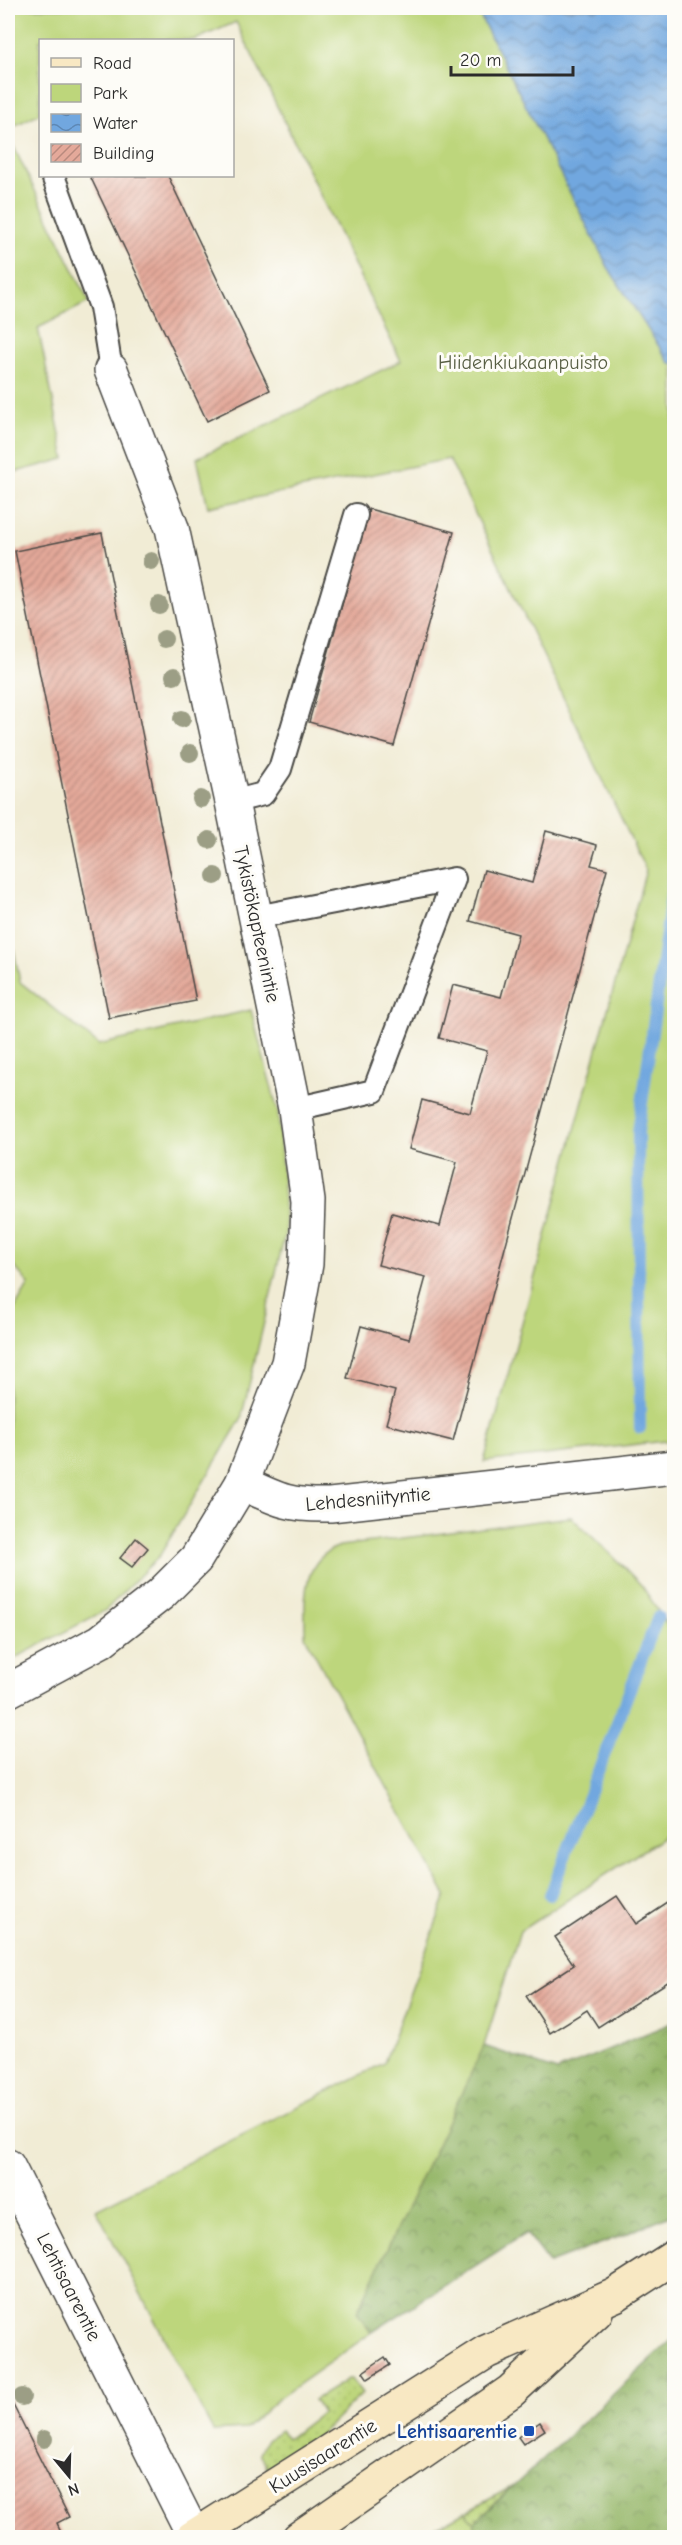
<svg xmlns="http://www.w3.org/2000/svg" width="682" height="2545" font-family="'Comic Neue',sans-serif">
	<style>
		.grass { fill: url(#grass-dots); stroke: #748053; stroke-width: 1.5 }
		.forest { fill: url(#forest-crowns); stroke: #60714b; stroke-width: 1.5 }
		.green { fill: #bdd67b; stroke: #748053; stroke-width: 1.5 }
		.water { fill: url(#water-waves); stroke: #4e6985; stroke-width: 1.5 }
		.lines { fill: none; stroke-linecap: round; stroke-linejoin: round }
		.stream { stroke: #71a7df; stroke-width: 12 }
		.building { fill: url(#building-hatch) }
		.service-casing { stroke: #494844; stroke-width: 26 }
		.minor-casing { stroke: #494844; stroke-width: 36 }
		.tertiary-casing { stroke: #494844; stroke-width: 36 }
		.secondary-casing { stroke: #494844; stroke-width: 36 }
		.service { stroke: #fff; stroke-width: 22 }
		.minor { stroke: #fff; stroke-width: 33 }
		.tertiary { stroke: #fff; stroke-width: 33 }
		.secondary { stroke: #f8e8c3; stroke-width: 33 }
		.tree { fill: #9c9e85 }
		.transit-dot { fill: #1a4fb4; stroke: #fdfcf7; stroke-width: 2 }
		.labels { text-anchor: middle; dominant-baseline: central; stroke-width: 6; stroke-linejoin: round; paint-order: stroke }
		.park-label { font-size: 20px; fill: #575e43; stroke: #fdfcf7 }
		.street-label { font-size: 20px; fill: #2b2b2b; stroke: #fdfcf7 }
		.transit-label { font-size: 20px; font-weight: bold; fill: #164399; stroke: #fdfcf7; text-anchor: end }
	</style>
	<defs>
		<pattern id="grass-dots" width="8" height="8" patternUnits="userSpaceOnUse" patternTransform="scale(1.5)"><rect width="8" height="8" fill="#bdd67b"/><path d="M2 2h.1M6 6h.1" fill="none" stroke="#a3b86a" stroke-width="1.8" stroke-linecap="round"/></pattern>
		<pattern id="forest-crowns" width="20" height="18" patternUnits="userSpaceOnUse" patternTransform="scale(1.5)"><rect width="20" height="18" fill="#96b76b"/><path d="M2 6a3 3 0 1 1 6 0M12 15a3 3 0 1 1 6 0" fill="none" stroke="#7b9558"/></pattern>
		<pattern id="water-waves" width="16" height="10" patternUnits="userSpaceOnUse" patternTransform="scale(1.5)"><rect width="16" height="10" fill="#71a7df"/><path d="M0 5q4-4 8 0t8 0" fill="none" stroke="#5d88b5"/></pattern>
		<pattern id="building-hatch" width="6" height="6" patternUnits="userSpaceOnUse" patternTransform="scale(1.5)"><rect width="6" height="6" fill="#e4a99a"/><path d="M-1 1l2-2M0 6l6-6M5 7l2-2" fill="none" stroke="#b98a7e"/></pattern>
	</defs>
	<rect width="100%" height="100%" fill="#fdfcf7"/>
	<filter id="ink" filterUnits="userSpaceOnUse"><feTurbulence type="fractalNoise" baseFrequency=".0167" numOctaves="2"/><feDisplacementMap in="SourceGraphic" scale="12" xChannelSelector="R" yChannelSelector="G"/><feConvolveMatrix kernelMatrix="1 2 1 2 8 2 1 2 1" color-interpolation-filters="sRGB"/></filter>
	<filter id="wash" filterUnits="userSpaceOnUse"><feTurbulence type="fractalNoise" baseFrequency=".008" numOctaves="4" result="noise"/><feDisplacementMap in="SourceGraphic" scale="24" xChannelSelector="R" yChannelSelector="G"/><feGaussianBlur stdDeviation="1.35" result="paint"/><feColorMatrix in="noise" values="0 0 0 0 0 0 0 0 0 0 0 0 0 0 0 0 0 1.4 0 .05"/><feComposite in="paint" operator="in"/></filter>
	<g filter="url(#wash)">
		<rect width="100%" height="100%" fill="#f1ecd5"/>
		<g class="grass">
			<polygon points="350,2378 362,2394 301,2454 271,2474 259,2453 266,2440 280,2430 287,2439 322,2412 314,2400"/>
			<polygon points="513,2486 475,2522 469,2537 420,2538"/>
		</g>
		<g class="forest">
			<polygon points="674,2022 674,2213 626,2234 549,2263 526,2233 371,2333 357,2312 484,2046 557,2071"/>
			<polygon points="674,2338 673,2537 469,2538 475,2522"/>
		</g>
		<g class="green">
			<polygon points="8,8 476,8 609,269 669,362 674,365 674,1440 484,1462 646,870 449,459 208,507 197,458 401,361 236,22 195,40 40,40 40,113 8,129"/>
			<polygon points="8,135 89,302 38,328 65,459 8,474"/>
			<polygon points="8,920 20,982 99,1045 251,1010 278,1112 286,1230 241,1419 160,1555 106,1610 8,1662 8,1320 29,1284 8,1259"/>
			<path d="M 571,1517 L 619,1562 L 642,1586 L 674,1635 L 674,1830 L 520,1931 L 484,2046 L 357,2312 L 371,2333 L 279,2398 L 245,2429 L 213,2431 L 96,2209 L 384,2063 L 446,1896 L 305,1636 C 305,1601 300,1560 340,1546 Z"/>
			<polygon points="465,2512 475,2522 469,2537 418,2537"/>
		</g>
		<polygon class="water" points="476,8 674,8 674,365 669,362 609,269"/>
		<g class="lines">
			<g class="stream">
				<polyline points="640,1428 638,1132 674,877"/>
				<polyline points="550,1895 658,1617"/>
			</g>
		</g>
		<g id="blocks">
			<g class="building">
				<polygon points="90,176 168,176 270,390 207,421"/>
				<polygon points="369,509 454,532 394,746 309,722"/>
				<polygon points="102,533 196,1001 109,1018 15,551"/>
				<polygon points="546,831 597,845 591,865 607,869 453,1441 386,1424 395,1391 347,1378 361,1326 409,1339 426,1277 378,1265 392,1213 440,1226 457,1162 409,1149 422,1100 470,1113 487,1051 439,1038 453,985 501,997 518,934 470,921 484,870 532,883"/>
				<polygon points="136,1538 148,1548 132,1567 120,1558"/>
				<polygon points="617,1896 636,1924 674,1899 674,1953 672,1954 674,1957 674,1978 598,2027 587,2010 550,2033 526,1996 574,1965 555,1937"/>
				<polygon points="385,2357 390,2365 368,2379 363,2372"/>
				<polygon points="8,2395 69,2517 57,2523 64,2538 8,2538"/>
				<polygon points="540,2422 545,2430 523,2444 518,2437"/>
			</g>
		</g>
	</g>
	<g filter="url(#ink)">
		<use href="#blocks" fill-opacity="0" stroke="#494844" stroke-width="1.5"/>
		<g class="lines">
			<g class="service-casing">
				<g id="service">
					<polyline points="53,176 101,307 111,370"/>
					<polyline points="232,802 263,794 280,769 356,515"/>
					<polyline points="256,917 454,879 374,1091 295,1109"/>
				</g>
			</g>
			<g class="minor-casing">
				<g id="minor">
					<path d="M 242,1483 C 278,1500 289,1506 330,1505 L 674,1467"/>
					<polyline points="8,1691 101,1641 161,1594 196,1559 242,1483 288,1363 306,1264 308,1201 295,1109 232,802 172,528 111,370"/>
				</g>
			</g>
			<g class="tertiary-casing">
				<polyline id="tertiary" points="8,2166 194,2536"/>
			</g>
			<g class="secondary-casing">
				<g id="secondary">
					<polyline points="192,2538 486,2352 615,2295 674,2257"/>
					<polyline points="299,2538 511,2391 596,2312"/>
				</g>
			</g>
			<use href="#service" class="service"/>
			<use href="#minor" class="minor"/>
			<use href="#tertiary" class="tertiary"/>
			<use href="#secondary" class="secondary"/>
		</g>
		<g class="tree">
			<circle cx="151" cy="561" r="9"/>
			<circle cx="159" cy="605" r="9"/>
			<circle cx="164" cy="639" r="9"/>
			<circle cx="174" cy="676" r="9"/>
			<circle cx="182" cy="719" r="9"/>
			<circle cx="190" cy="753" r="9"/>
			<circle cx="201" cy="799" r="9"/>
			<circle cx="209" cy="840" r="9"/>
			<circle cx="215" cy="876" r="9"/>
			<circle cx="22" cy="2397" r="9"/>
			<circle cx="44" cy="2439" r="9"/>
		</g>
	</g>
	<rect class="transit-dot" x="523" y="2425" width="12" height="12" rx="3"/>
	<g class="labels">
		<g class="park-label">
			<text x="523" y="362">Hiidenkiukaanpuisto</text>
		</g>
		<g class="street-label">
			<text transform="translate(257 924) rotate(78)">Tykistökapteenintie</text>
			<text transform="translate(368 1499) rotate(-5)">Lehdesniityntie</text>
			<text transform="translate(69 2287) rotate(63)">Lehtisaarentie</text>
			<text transform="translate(323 2456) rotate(-32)">Kuusisaarentie</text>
		</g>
		<g class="transit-label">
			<text x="517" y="2431">Lehtisaarentie</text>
		</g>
	</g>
	<rect width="682" height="2545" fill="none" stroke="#fdfcf7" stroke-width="30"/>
	<rect x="39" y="39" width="195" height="138" fill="#fdfcf7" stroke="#a9a8a5" stroke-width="1.5"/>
	<rect x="51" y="58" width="30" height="9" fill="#f8e8c3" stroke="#a9a8a5" stroke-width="1.5"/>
	<text x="93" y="69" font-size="18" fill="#2b2b2b">Road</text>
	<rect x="51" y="84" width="30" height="18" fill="#bdd67b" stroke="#a9a8a5" stroke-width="1.5"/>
	<text x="93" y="99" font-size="18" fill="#2b2b2b">Park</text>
	<rect x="51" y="114" width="30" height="18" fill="url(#water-waves)" stroke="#a9a8a5" stroke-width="1.5"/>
	<text x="93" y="129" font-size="18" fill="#2b2b2b">Water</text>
	<rect x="51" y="144" width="30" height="18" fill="url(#building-hatch)" stroke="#a9a8a5" stroke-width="1.5"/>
	<text x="93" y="159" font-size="18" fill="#2b2b2b">Building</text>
	<g transform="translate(69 2476) rotate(161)" stroke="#fdfcf7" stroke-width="4.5" paint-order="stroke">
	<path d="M0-4.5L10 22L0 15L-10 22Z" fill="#2b2b2b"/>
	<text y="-9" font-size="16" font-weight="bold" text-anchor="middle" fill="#2b2b2b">N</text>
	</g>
	<path d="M451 66v9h122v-9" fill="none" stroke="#2b2b2b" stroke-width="3"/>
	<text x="460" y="66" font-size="18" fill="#2b2b2b" stroke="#fdfcf7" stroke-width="4.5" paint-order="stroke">20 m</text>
</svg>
